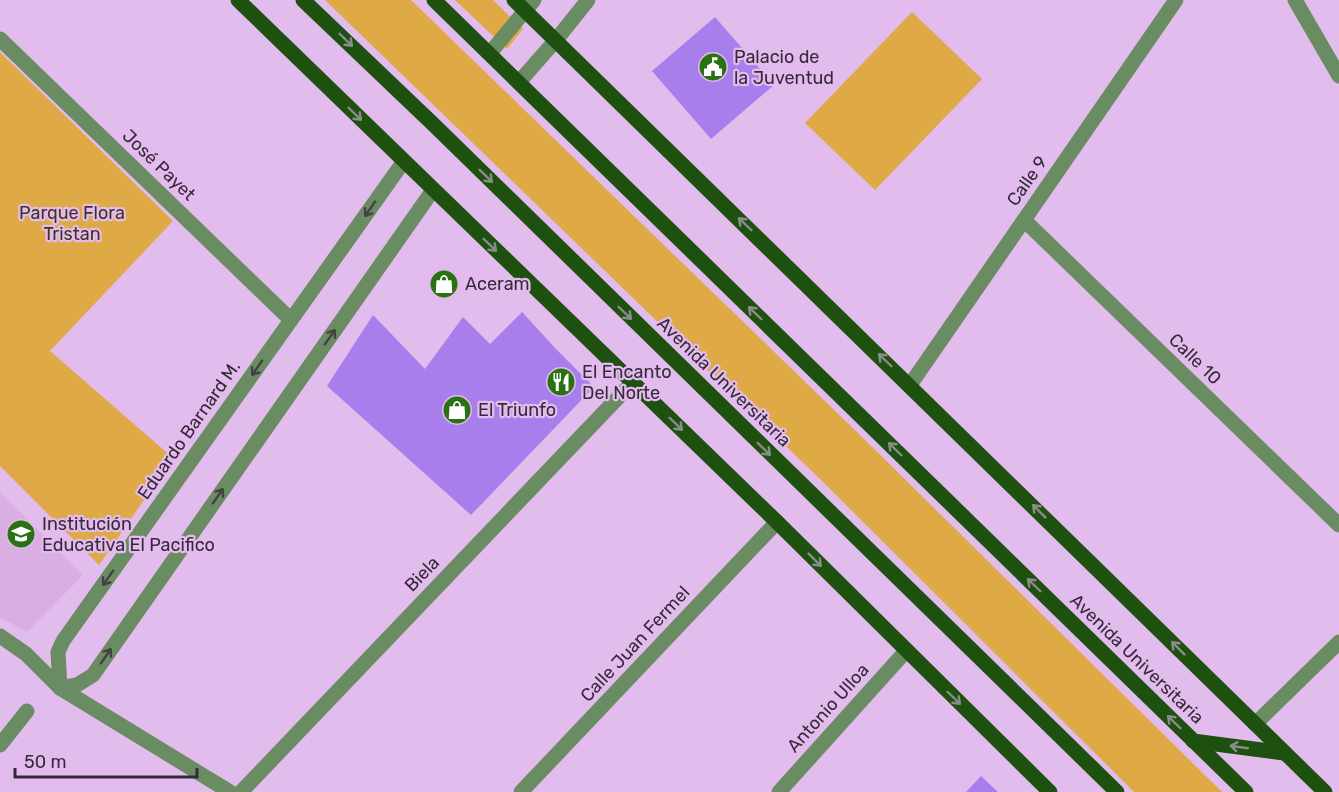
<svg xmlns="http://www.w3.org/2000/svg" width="1339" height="792" font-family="Rubik,sans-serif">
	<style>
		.built { fill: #d9aee3 }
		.green { fill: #dfa946 }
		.building { fill: #a87eed }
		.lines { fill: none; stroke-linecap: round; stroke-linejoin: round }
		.minor { stroke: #6a8c62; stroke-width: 15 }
		.major { stroke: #1e510f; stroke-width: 15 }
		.oneway { stroke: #8a8c89 }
		.oneway2 { stroke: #444145 }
		.labels { text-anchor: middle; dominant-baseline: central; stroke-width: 4.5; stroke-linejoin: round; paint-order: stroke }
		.poi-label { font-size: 18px; fill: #37283b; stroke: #e2bcec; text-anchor: start }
		.street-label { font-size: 18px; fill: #37283b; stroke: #e2bcec }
		.park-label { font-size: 18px; fill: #40331e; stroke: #e2bcec }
	</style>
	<rect width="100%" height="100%" fill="#e2bcec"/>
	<polygon class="built" points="0,492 83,575 27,632 0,617"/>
	<g class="green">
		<polygon points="325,0 411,0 862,437 1222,792 1134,792 821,480"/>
		<polygon points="455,0 493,0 523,29 507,49"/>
		<polygon points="912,12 982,79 875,190 805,123"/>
		<polygon points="0,52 173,221 50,351 173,458 99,565 0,466"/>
	</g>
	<g class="building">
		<polygon points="715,17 774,85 711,139 652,71"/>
		<polygon points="522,312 556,349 594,387 471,515 327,386 373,315 425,369 463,317 490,344"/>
		<polygon points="981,776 998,792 966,792"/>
	</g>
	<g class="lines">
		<g class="minor">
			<polyline points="1295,0 1339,76"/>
			<polyline points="0,39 291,320"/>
			<polyline points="490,53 534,0"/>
			<polyline points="519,82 556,40 588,0"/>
			<polyline points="1024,220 1339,525"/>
			<polyline points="910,385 1176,0"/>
			<polyline points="0,636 26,654 60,688 230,792"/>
			<polyline points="60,688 58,652 63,641 404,161"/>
			<polyline points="60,688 77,685 93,675 433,190"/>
			<polyline points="1255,724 1339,642"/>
			<polyline points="0,745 27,711"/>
			<polyline points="241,792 632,383"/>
			<polyline points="521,792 777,522"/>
			<polyline points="779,792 906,651"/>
		</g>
		<g class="major">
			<polyline points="238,0 777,522 1050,792"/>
			<polyline points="303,0 433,124 1117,792"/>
			<polyline points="434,0 1246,792"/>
			<polyline points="514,0 1325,792"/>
			<polyline points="1193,741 1284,753"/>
		</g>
	</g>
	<defs><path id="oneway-shaft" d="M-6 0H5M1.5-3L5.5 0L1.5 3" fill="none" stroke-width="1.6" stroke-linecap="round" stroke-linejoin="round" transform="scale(1.5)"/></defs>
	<g class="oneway">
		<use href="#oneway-shaft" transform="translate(346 40) rotate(44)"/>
		<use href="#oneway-shaft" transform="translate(355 114) rotate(44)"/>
		<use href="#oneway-shaft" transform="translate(486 176) rotate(44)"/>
		<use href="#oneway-shaft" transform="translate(745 224) rotate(-136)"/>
		<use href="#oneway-shaft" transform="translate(490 245) rotate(44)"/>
		<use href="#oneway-shaft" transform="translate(625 313) rotate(44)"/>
		<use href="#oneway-shaft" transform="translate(755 313) rotate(-136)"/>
		<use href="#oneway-shaft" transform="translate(885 360) rotate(-136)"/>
		<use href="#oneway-shaft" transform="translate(676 424) rotate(44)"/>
		<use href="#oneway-shaft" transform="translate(764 449) rotate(44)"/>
		<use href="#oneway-shaft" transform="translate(895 449) rotate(-136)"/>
		<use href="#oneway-shaft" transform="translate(1039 511) rotate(-135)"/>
		<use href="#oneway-shaft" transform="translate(815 560) rotate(45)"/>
		<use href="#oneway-shaft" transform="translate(1034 585) rotate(-136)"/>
		<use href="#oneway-shaft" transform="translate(1178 648) rotate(-135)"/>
		<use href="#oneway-shaft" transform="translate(954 698) rotate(44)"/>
		<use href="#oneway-shaft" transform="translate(1174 722) rotate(-136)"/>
		<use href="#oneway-shaft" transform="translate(1239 747) rotate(-172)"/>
	</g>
	<g class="oneway2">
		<use href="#oneway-shaft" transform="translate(370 209) rotate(125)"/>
		<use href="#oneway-shaft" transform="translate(330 337) rotate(-55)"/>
		<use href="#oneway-shaft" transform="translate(257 368) rotate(125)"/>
		<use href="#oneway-shaft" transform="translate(218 496) rotate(-55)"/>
		<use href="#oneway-shaft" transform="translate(108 578) rotate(125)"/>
		<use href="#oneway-shaft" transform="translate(106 656) rotate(-55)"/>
	</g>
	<defs>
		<g id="civic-disc" transform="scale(1.5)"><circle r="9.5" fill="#2a7113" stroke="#e2bcec"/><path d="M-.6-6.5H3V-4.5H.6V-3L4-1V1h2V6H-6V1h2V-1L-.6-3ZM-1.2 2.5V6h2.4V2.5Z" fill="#fff"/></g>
		<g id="shop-disc" transform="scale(1.5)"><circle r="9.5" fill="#2a7113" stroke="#e2bcec"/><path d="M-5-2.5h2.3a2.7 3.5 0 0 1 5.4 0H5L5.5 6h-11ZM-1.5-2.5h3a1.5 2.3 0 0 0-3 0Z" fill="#fff"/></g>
		<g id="restaurant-disc" transform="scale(1.5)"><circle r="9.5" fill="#2a7113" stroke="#e2bcec"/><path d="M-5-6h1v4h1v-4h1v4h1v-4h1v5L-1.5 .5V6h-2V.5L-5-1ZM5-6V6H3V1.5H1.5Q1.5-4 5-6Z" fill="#fff"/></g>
		<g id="school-disc" transform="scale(1.5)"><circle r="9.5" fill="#2a7113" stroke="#e2bcec"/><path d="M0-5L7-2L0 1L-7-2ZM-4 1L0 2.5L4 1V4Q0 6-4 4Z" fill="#fff"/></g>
	</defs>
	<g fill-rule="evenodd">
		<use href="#civic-disc" x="713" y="67"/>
		<use href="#shop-disc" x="444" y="284"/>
		<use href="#restaurant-disc" x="561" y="382"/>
		<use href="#shop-disc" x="457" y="410"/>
		<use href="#school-disc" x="21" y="534"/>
	</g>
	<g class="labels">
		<g class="poi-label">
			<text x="734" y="57">Palacio de<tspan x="734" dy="21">la Juventud</tspan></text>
			<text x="465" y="284">Aceram</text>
			<text x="582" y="372">El Encanto<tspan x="582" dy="21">Del Norte</tspan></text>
			<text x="478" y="410">El Triunfo</text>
			<text x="42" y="524">Institución<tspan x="42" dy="21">Educativa El Pacifico</tspan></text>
		</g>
		<g class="street-label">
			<text transform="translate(159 165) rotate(44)">José Payet</text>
			<text transform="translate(1027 181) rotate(-55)">Calle 9</text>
			<text transform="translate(1195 359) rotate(44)">Calle 10</text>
			<text transform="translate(724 382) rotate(44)">Avenida Universitaria</text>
			<text transform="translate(189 430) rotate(-55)">Eduardo Barnard M.</text>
			<text transform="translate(422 574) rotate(-46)">Biela</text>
			<text transform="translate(635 644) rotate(-47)">Calle Juan Fermel</text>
			<text transform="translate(1137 659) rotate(44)">Avenida Universitaria</text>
			<text transform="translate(828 708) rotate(-48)">Antonio Ulloa</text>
		</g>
		<g class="park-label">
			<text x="72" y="213">Parque Flora<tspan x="72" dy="21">Tristan</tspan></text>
		</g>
	</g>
	<path d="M15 768v9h182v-9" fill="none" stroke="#37283b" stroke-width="3"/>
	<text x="24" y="768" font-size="18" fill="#37283b" stroke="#e2bcec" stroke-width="4.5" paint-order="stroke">50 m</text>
</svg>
